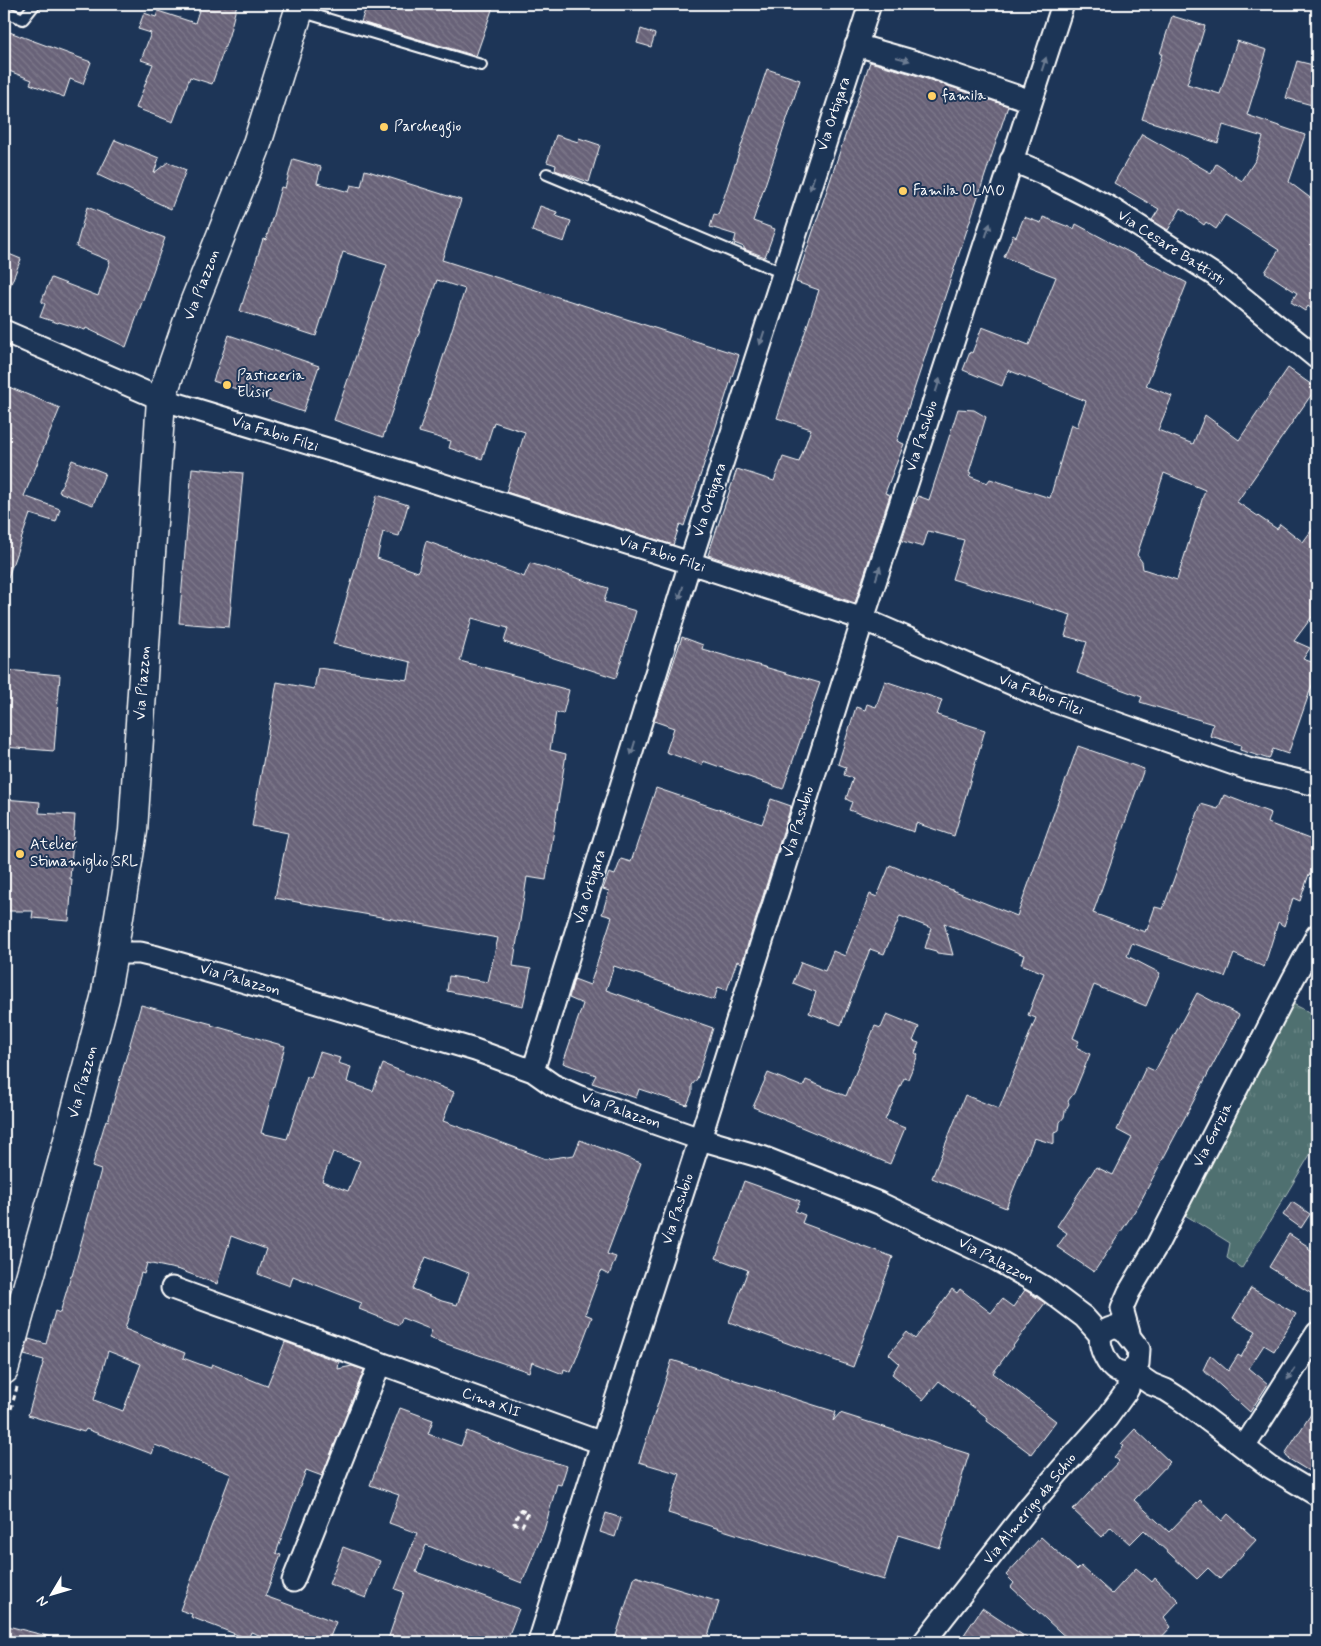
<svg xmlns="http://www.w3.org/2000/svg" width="1321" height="1646" viewBox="0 0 1321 1646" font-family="Mynerve,sans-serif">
	<defs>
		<pattern id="grass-tufts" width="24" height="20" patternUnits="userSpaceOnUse" patternTransform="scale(1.25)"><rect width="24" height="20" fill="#4f7070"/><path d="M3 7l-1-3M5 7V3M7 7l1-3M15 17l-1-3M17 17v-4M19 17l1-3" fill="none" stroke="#698585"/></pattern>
		<pattern id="building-back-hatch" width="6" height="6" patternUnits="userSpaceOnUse" patternTransform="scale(1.25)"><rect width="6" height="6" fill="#686278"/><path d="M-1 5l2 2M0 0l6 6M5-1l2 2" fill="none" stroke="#7f7a8c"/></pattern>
	</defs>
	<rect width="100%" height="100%" fill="#1d3557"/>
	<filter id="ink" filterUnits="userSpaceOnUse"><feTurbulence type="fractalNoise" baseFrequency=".02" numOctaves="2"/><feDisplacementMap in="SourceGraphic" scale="10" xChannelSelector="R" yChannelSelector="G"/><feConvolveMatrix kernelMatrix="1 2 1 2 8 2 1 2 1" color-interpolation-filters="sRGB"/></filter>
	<g filter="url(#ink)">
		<path fill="url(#grass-tufts)" stroke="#a7b8b8" d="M1293 1004 1317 1016V1143L1242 1268 1227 1258 1230 1243 1185 1215Z"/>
		<path fill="url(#building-back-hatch)" stroke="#fff" fill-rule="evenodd" d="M201 4H237L229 35 212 84 190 77 173 122 136 108 153 64 141 60 151 33 138 29 144 13 156 17 158 11 195 23Z
			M367 4H494L476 56 361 22Z
			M1172 16 1205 26 1187 84 1220 94 1237 41 1267 50 1247 115 1305 135 1289 182 1317 203V313L1308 306 1305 311 1291 302 1297 293 1265 272 1279 250 1225 215 1216 229 1206 222 1204 225 1181 208 1168 230 1152 220 1159 209 1114 183 1142 134 1211 173 1216 164 1242 181 1256 159 1263 137 1223 125 1218 143 1142 119 1162 54H1160Z
			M641 29 655 34 651 47 637 43Z
			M4 30 91 62 83 84 70 79 64 97 30 84 32 80 4 69Z
			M1297 61 1317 66V104L1312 103V105L1286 98Z
			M870 62 912 74 1008 106 897 441 904 444 885 493 890 495 855 603 708 555 737 469 774 481 783 457 799 462 811 429 777 418 819 290 796 282Z
			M767 69 800 80 753 221 775 229 765 257 744 249V247L734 243 736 235 710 227 714 214 718 215Z
			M556 135 578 142 579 138 600 145 589 182 555 170 556 165 547 162Z
			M115 140 159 158 154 173 168 162 186 170 171 209 98 175Z
			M293 159 321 167 317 183 349 192 351 185 361 187 365 170 461 200 442 260 739 355 684 526 680 524 673 545 506 492 525 432 494 422 482 459 449 448 451 441 419 432 465 289 437 280 383 437 334 420 387 265 343 252 316 336 240 311 263 239 266 240 281 187 285 188Z
			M540 206 557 212 556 216 571 221 564 242 532 231Z
			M87 207 165 238 126 347 86 328 85 330 59 322 58 323 40 317 45 304 42 302V300L51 278 98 296 110 261 76 247Z
			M1024 217 1041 223 1043 217 1074 229 1076 224 1187 283 1146 386 1172 396 1158 430 1193 444 1205 415 1239 440 1288 368 1316 388 1237 502 1277 529 1280 524 1303 542 1317 523V610L1294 641 1310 648 1303 659 1317 664V671L1288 754 1273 749 1269 759 1240 750 1241 745 1210 736 1213 724 1140 702 1142 697 1077 673 1087 642 1065 636 1071 615 952 579 964 540 928 531 923 547 902 541 914 503 915 504 918 496 929 500 958 409 974 410 986 417 969 472 971 473 969 476 987 483 990 479 1050 498 1071 424 1077 427 1086 401 1008 370 1002 386 963 370 970 352 972 353 982 327 1029 345 1056 277 1004 257 1013 235 1016 237ZM1164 473 1205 490 1177 580 1143 569 1142 562 1137 555Z
			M4 252 21 259 4 301Z
			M229 335 319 366 303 412 213 381Z
			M4 385 60 408 24 496 60 509 56 522 30 514 6 583 4 582Z
			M72 460 105 473 93 505 59 492Z
			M192 468 243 473 229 627 179 623Z
			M377 495 408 505 399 536 383 532 377 558 418 572 426 541 524 577 530 563 608 588 604 602 636 611 616 678 504 642 508 628 472 618 460 661 569 690 563 714 556 712 550 750 566 754 546 880 527 877 513 966 531 969 523 1006 447 991 449 976 488 982 498 938 275 898 288 833 252 826 277 682 314 689 318 668 408 680 411 662 333 644Z
			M682 637 703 645 702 649 820 683 783 789 703 761 702 765 666 752 674 728 654 721Z
			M7 670 60 675 54 751 4 747V681H6Z
			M885 681 942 700 937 715 985 730 954 836 916 823 914 832 849 810 852 802 846 799 853 778 844 775 846 767 838 764 856 707 865 710 867 704 876 707Z
			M1078 746 1144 769 1093 913 1145 932 1146 929 1147 930 1155 907 1163 909 1201 804 1218 809 1224 795 1271 813 1268 823 1317 842V877L1309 874 1300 901 1293 898 1284 926 1278 922 1264 967 1234 954 1225 977 1132 943 1127 956 1160 973 1146 1006 1094 985 1073 1038 1079 1041 1076 1047 1090 1054 1074 1093 1068 1101 1069 1104 1065 1111 1064 1117 1060 1122 1059 1130 1054 1133V1144L1034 1138 1006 1208 932 1178 965 1095 999 1109 1036 1018 1028 1015 1044 973 1021 964 1024 955 944 923 953 955 937 953 936 951 925 948 931 928 900 916 884 954 870 949 841 1025 809 1013 816 992 793 983 801 962 825 971 833 951 845 956 870 894 877 897 890 865 1017 916Z
			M656 788 762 824 771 799 791 806 742 963 737 961 727 990 718 987 714 1000 614 966 606 990 713 1028 697 1079 692 1085V1093L687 1105 639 1089 636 1098 592 1083 596 1075 563 1063 583 1004 569 998 574 979 590 985 612 917 602 914 609 891 603 889 609 873 615 875 621 859 631 862Z
			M4 799 40 802 39 813 75 815 70 879H72L69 921 32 918 33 911H4Z
			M1197 993 1239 1015 1138 1206 1094 1272 1057 1247 1067 1233 1057 1226 1096 1167 1113 1175 1132 1138 1117 1130 1146 1067 1155 1071Z
			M141 1005 212 1024 211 1025 285 1046 261 1133 287 1139 307 1077 311 1078 320 1052 340 1058 338 1063 351 1067 347 1082 373 1091 383 1064 454 1092 443 1121 546 1159 574 1155 580 1140 641 1163 607 1254 616 1257 609 1275 601 1271 585 1314 592 1317 571 1372 564 1369 563 1374 532 1362 529 1372 429 1338 432 1330 402 1318 399 1325 359 1309 362 1303 293 1276 290 1286 258 1274 266 1249 231 1236 217 1284 180 1270 147 1263 144 1274 141 1273 125 1329 185 1353 183 1358 210 1368 212 1364 267 1386 285 1342 339 1362 338 1369 352 1366 364 1370 322 1476 306 1470 276 1553 281 1555 265 1596 336 1622 328 1642H278L251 1632 248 1639 191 1617 192 1614 180 1610 231 1474 155 1445 152 1454 86 1429 84 1432 28 1415 44 1360 24 1355 29 1339 46 1344 55 1311 60 1313 71 1276H72L101 1170 92 1167 106 1120 108 1121ZM333 1152 360 1161 348 1191 322 1181ZM426 1257 469 1273 457 1305 442 1301 413 1289ZM108 1351 141 1364 123 1411 94 1400Z
			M887 1014 919 1027 913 1041 919 1043 915 1053 918 1055 908 1079 904 1078 885 1120 905 1128 890 1164 753 1107 768 1073 803 1087 806 1080 846 1096 875 1026 881 1028Z
			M744 1181 800 1201 795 1211 805 1215 802 1223 893 1257 853 1367 729 1322 748 1270 716 1258Z
			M1292 1202 1310 1214 1301 1228 1283 1215Z
			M1289 1234 1309 1247 1308 1249 1317 1255V1297L1269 1267Z
			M1251 1288 1296 1314 1274 1351 1264 1345 1249 1368 1268 1384 1250 1412 1203 1370 1210 1355 1228 1371 1238 1355 1241 1357 1256 1331 1233 1318Z
			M952 1289 957 1293 960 1289 991 1313 1002 1299 1013 1307 1025 1290 1045 1303 993 1373 1056 1421 1031 1454 987 1421 988 1418 939 1381 923 1400 892 1374 899 1363 889 1354 907 1332 915 1339Z
			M672 1360 836 1412 833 1421 840 1413 969 1454 940 1548 898 1535 884 1580 668 1513 680 1474 639 1462Z
			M1317 1405V1476L1289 1459 1285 1454Z
			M400 1408 433 1420 428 1434 461 1446 467 1431 522 1453 567 1466 561 1485 557 1484 544 1530 522 1583 426 1545 416 1572 519 1609 506 1642H387L404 1592 395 1589 417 1533 389 1523 399 1495 370 1485Z
			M1135 1429 1170 1462 1134 1500 1169 1532 1200 1500 1222 1521 1228 1514 1256 1540 1220 1579 1208 1568 1197 1579 1144 1530 1130 1544 1111 1527 1102 1537 1073 1510 1119 1461 1114 1457 1124 1446 1121 1444Z
			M606 1513 621 1518 615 1537 600 1532Z
			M1041 1537 1077 1570 1081 1566 1112 1594 1136 1568 1152 1582 1155 1578 1179 1601 1164 1617 1171 1627 1157 1642H1071L1011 1587 1014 1583 1006 1575Z
			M343 1547 380 1561 366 1598 329 1584Z
			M635 1576 719 1602 706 1642H614Z
			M982 1608 1033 1642H959Z
			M4 1625 51 1637V1642H4Z"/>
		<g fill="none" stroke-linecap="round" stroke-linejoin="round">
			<defs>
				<path id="lane" d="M4 11 23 19 35 4
					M300 11 481 65
					M547 174 783 273"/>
				<path id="street" d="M856 45 916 62 1031 101
					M1011 160 1042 173 1109 207 1216 276 1317 358
					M4 331 161 399 387 467 690 563 863 619 1042 697 1248 769 1317 785
					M113 953H140L157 957 277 991 475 1050 533 1071 553 1085 580 1097 700 1139 762 1157 879 1203 992 1257 1044 1287 1084 1317 1101 1336
					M533 1071 690 563 870 4
					M172 1288 602 1443
					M1117 1326 1125 1331 1139 1349 1138 1364 1128 1373C1125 1373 1120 1372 1117 1371 1107 1366 1098 1346 1101 1336 1104 1329 1111 1328 1117 1326Z
					M1130 1337 1122 1308 1129 1292 1157 1245 1293 979 1317 935
					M1132 1371 1151 1384 1166 1390 1180 1399 1270 1467 1317 1495
					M1244 1447 1317 1333
					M293 1581 380 1363
					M539 1642 602 1443 700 1139 863 619 1063 4
					M924 1642 1031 1505 1059 1472 1107 1418 1128 1389V1373"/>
				<path id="secondary" d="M4 1370 63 1159 105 998 113 953 133 831 161 399 194 303 255 150 301 4"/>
			</defs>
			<use href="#lane" stroke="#fff" stroke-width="14"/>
			<use href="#street" stroke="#fff" stroke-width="25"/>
			<use href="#secondary" stroke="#fff" stroke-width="31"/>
			<path stroke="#fff" stroke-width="3" stroke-dasharray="5 4" stroke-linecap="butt" d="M4 1435 17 1387
				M520 1510 528 1513 522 1526 514 1523Z"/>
			<use href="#lane" stroke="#1d3557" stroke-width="10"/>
			<use href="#street" stroke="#1d3557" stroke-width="21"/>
			<use href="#secondary" stroke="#1d3557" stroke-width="28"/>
		</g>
		<defs><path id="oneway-solid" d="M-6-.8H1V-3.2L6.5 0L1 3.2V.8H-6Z" transform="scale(1.25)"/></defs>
		<g fill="#6c7c92">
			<use href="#oneway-solid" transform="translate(903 59) rotate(16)"/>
			<use href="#oneway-solid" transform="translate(1044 64) rotate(-72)"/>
			<use href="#oneway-solid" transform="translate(812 183) rotate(108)"/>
			<use href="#oneway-solid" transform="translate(988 230) rotate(-72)"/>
			<use href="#oneway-solid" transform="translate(762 338) rotate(108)"/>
			<use href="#oneway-solid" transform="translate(938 385) rotate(-72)"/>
			<use href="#oneway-solid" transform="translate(878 573) rotate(-72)"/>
			<use href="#oneway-solid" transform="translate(681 593) rotate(107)"/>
			<use href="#oneway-solid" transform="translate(633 748) rotate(107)"/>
			<use href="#oneway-solid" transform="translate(1291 1374) rotate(123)"/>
		</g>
	</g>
	<g fill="#ffd166" stroke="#1d3557" stroke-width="2">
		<circle cx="932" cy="96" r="5"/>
		<circle cx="384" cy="127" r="5"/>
		<circle cx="903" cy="191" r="5"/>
		<circle cx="227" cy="385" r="5"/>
		<circle cx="20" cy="854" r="5"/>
	</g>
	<g text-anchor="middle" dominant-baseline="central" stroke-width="4" stroke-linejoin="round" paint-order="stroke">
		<g font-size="15" fill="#fff" stroke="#1d3557" text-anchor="start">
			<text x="942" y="96">famila</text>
			<text x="394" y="127">Parcheggio</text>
			<text x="913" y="191">Famila OLMO</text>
			<text x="237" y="376">Pasticceria<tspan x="237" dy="17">Elisir</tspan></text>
			<text x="30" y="845">Atelier<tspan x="30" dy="17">Stimamiglio SRL</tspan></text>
		</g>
		<g font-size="15" fill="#fff" stroke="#1d3557">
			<text transform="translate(834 114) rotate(-72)">Via Ortigara</text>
			<text transform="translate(1171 248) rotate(33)">Via Cesare Battisti</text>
			<text transform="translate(202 285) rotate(-69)">Via Piazzon</text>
			<text transform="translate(275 434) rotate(17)">Via Fabio Filzi</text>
			<text transform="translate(922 436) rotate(-72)">Via Pasubio</text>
			<text transform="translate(710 500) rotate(-72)">Via Ortigara</text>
			<text transform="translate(662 554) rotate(18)">Via Fabio Filzi</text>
			<text transform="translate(143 683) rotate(-86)">Via Piazzon</text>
			<text transform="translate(1041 695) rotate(21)">Via Fabio Filzi</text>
			<text transform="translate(799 822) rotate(-73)">Via Pasubio</text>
			<text transform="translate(590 887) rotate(-73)">Via Ortigara</text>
			<text transform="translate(240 980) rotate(16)">Via Palazzon</text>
			<text transform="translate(83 1082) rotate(-75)">Via Piazzon</text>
			<text transform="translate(621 1111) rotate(19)">Via Palazzon</text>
			<text transform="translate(1213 1135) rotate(-63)">Via Gorizia</text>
			<text transform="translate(678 1209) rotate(-72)">Via Pasubio</text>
			<text transform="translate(996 1261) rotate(28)">Via Palazzon</text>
			<text transform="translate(491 1403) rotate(20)">Cima XII</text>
			<text transform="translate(1030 1509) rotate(-51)">Via Almerigo da Schio</text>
		</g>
	</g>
	<rect width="1321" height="1646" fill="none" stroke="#1d3557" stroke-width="20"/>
	<rect x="10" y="10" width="1301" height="1626" fill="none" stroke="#fff" stroke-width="2" filter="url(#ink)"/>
	<g transform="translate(52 1594) rotate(232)" stroke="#1d3557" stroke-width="4" paint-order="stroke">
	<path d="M0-4L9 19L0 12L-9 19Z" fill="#ffffff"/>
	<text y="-8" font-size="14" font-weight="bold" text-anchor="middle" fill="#ffffff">N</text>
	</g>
</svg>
